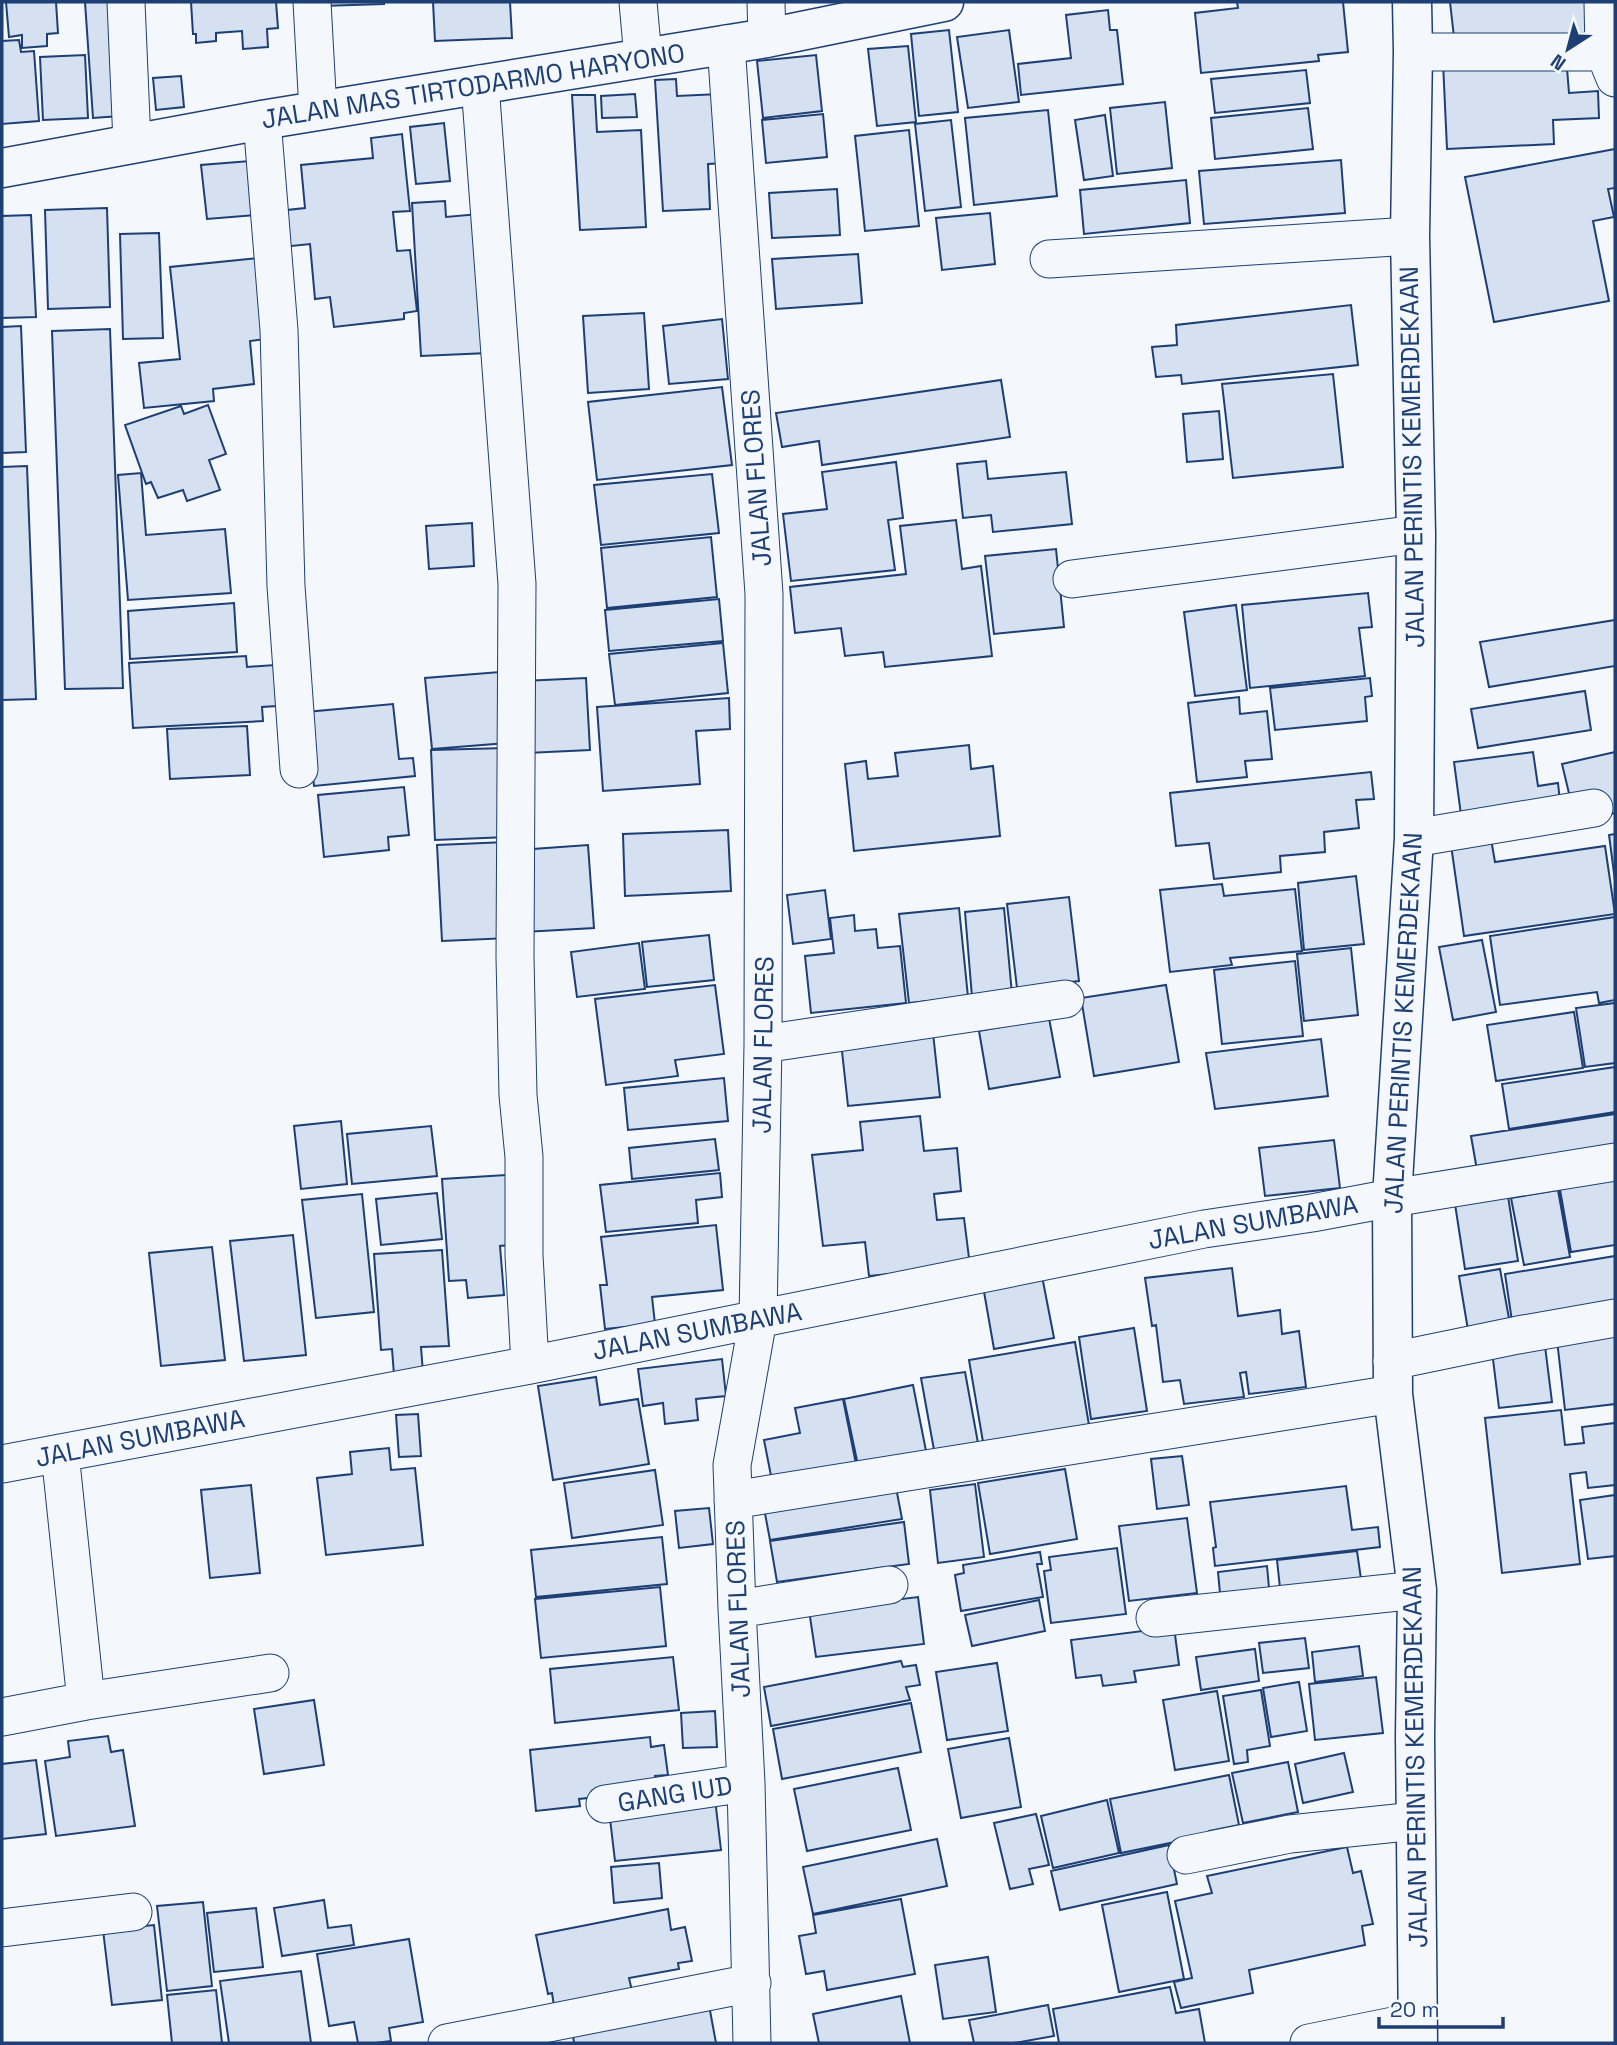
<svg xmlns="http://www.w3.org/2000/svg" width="1617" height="2045" viewBox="0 0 1617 2045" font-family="'Space Grotesk',sans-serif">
	<rect width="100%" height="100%" fill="#f4f7fb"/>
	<path fill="#d5e0f0" stroke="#1d3f73" stroke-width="2" d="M6 2H56L58 33 47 34V46L22 48V35L9 37Z
		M85 2H113L120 116 93 118Z
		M191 2H276L278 28 267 29 268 47 243 49 242 31 216 33V41L196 43V34H193Z
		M321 2H384V4L321 6Z
		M433 2H510L512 38 435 41Z
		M1237 2H1343L1348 52 1318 55 1319 61 1201 73 1195 13 1238 8Z
		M1450 2H1592L1595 35 1455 46Z
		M1108 10 1110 30H1117L1123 84 1021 95 1018 64 1071 58 1066 15Z
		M949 30 958 112 919 116 911 34Z
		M1009 30 1019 102 968 108 957 37Z
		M19 40 21 52 34 51 39 121 2 124V41Z
		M908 46 916 122 877 126 868 49Z
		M85 55 88 118 43 120 40 57Z
		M816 55 822 111 763 118 757 61Z
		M1566 56 1569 93 1598 91 1599 118 1553 120 1554 144 1447 149 1443 62Z
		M1306 70 1310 103 1215 113 1211 79Z
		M181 76 184 107 156 110 153 78Z
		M676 79 677 96 720 94 725 163 708 164 710 209 663 211 655 80Z
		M635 94 637 117 602 118 601 96Z
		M572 95H595L597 132 641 130 646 227 580 230Z
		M1165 102 1172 168 1117 174 1110 108Z
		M1308 108 1313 149 1215 159 1211 118Z
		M1048 110 1057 196 974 205 965 118Z
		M823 114 827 157 766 163 762 120Z
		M1105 115 1113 176 1084 180 1075 120Z
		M951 120 961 207 925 211 915 124Z
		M444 123 450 181 416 184 410 127Z
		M909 130 919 226 865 231 855 136Z
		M402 134 410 211 393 212 397 251 410 250 417 311 404 313V319L334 327 330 297 315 299 310 244 282 247 278 211 305 208 301 165 373 158 371 138Z
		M1615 149V188L1608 189 1614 217 1593 221 1609 301 1494 322 1465 177Z
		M1341 160 1345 213 1204 224 1199 171Z
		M250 161 257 215 207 219 201 165Z
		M1186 180 1190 223 1084 234 1080 190Z
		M837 189 840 235 772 238 769 193Z
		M445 201 446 217 479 214 488 353 421 356 412 203Z
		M107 208 110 307 48 309 45 210Z
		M990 213 995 264 942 270 936 218Z
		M31 215 36 317 2 318V216Z
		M159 233 163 338 123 339 120 234Z
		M858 254 862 303 776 309 772 259Z
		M258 258 266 339 250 341 254 384 213 389 214 401 144 408 139 363 180 359 170 267Z
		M1351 305 1358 365 1182 384 1181 375 1156 377 1152 347 1177 345 1176 325Z
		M644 313 649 389 588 393 583 316Z
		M722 319 728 379 669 384 663 326Z
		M21 326 26 452 2 453V327Z
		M110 329 123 688 65 689 52 331Z
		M1333 374 1343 467 1233 478 1222 384Z
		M1001 380 1010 437 822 465 819 441 782 447 776 413Z
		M722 387 732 465 597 480 588 402Z
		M208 405 226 454 209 460 220 490 187 501 183 490 158 498 151 482 146 484 125 425 181 406 184 414Z
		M1219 411 1223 459 1187 462 1183 414Z
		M986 461 988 479 1066 472 1072 524 993 532 991 515 963 518 957 464Z
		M896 462 903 518 888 520 895 570 791 581 783 514 827 509 822 472Z
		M27 466 36 699 2 700V467Z
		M141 473 146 535 225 529 231 593 128 600 118 475Z
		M712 474 719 533 601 545 594 485Z
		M956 520 962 569 981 566 992 656 885 667 883 652 845 656 841 628 795 633 790 587 906 574 900 526Z
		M472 523 474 566 429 569 426 526Z
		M711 537 717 597 607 608 601 548Z
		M1056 549 1064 627 994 634 985 556Z
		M1368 593 1372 627 1359 628 1365 676 1250 688 1242 605Z
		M719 599 723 641 609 651 605 610Z
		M234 603 237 652 130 659 128 611Z
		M1236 605 1247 690 1195 696 1184 612Z
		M1615 620V666L1489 687 1480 642Z
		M723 643 728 693 615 705 609 654Z
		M246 656 247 667 275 665 277 706 262 707 263 721 133 728 129 663Z
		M500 672 507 743 432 749 425 678Z
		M586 678 590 750 527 753 523 681Z
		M1370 678 1372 696 1365 697 1367 721 1275 730 1270 688Z
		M1585 691 1591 730 1478 748 1471 709Z
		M1239 697 1240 714 1267 711 1272 759 1245 761 1247 777 1197 782 1188 703Z
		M729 698 730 729 696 731 700 784 603 791 597 707Z
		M393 704 399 759 413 758 415 776 314 786 306 712Z
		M247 726 250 775 170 779 167 729Z
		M969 745 971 769 993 766 1000 836 854 851 845 764 866 761 868 779 898 776 895 753Z
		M506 748 508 837 435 840 431 750Z
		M1533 752 1538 786 1558 783 1560 802 1461 815 1454 762Z
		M1615 752V813L1608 815 1572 806 1562 764Z
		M1371 772 1374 799 1356 800 1359 828 1324 832 1325 852 1280 856 1281 872 1214 879 1209 843 1176 846 1170 793Z
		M404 787 409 835 388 837 389 850 324 857 318 795Z
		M728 830 731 891 625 896 623 834Z
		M1615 834V881L1609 835Z
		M1491 839 1495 862 1605 846 1615 914 1464 936 1451 845Z
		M506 842 511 938 442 941 437 845Z
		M588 845 594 928 524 932 519 850Z
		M1356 876 1364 944 1304 950 1298 883Z
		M1222 884 1224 896 1295 889 1302 951 1230 958 1232 965 1170 972 1160 890Z
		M825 890 831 939 793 944 787 895Z
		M1069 897 1079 981 1017 988 1007 904Z
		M959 908 968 997 909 1003 899 914Z
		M1004 908 1012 994 972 997 965 912Z
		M854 915 855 931 876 929 878 948 900 946 906 1003 811 1013 805 956 834 953 830 918Z
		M1615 917V1000L1599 1003 1597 992 1500 1005 1490 936Z
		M709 935 714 980 647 987 642 942Z
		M1482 940 1496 1012 1453 1020 1439 947Z
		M639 943 645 989 577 997 571 952Z
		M1351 948 1358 1015 1304 1021 1297 954Z
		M1295 961 1303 1036 1222 1044 1214 970Z
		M715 985 724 1054 675 1060 678 1076 606 1085 595 999Z
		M1166 985 1179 1062 1094 1076 1081 998Z
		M1615 1003V1063L1585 1067 1576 1008Z
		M1574 1012 1583 1068 1496 1081 1487 1025Z
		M1049 1018 1060 1077 989 1089 979 1031Z
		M933 1033 940 1097 848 1106 841 1042Z
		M1321 1039 1328 1096 1215 1109 1206 1053Z
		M1615 1067V1112L1509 1129 1502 1084Z
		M724 1078 728 1121 628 1130 624 1088Z
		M1615 1114V1155L1478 1176 1471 1136Z
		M920 1116 924 1151 957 1148 961 1191 934 1194 937 1220 964 1218 970 1266 869 1276 865 1242 823 1246 812 1155 863 1150 860 1122Z
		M341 1121 347 1184 301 1189 294 1126Z
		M431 1126 437 1176 352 1184 347 1134Z
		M715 1139 719 1170 632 1179 629 1148Z
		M1334 1140 1340 1188 1265 1196 1259 1148Z
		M720 1173 722 1197 696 1200 698 1223 606 1232 600 1185Z
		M506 1175 511 1245 500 1246 504 1295 468 1298 466 1280 449 1281 442 1179Z
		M1615 1175V1245L1571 1252 1559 1184Z
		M1558 1190 1570 1257 1524 1265 1511 1198Z
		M437 1193 442 1239 381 1245 376 1199Z
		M362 1194 374 1312 316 1318 302 1200Z
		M1508 1196 1518 1261 1465 1269 1455 1204Z
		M716 1225 723 1290 652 1297 655 1324 605 1329 600 1285H607L601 1237Z
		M293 1235 306 1355 244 1361 230 1241Z
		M212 1247 225 1360 161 1366 149 1253Z
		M442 1250 449 1346 421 1347 423 1373 394 1375 392 1349 381 1350 374 1254Z
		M1615 1256V1312L1513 1328 1505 1274Z
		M1232 1268 1238 1316 1280 1310 1282 1334 1299 1331 1306 1387 1249 1394 1246 1372 1240 1373 1244 1397 1184 1404 1180 1380 1163 1382 1156 1325 1152 1326 1145 1278Z
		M1500 1269 1512 1335 1470 1342 1459 1276Z
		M1042 1276 1054 1338 994 1349 983 1286Z
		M1134 1328 1147 1411 1091 1419 1079 1337Z
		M1615 1334V1404L1565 1410 1557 1340Z
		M1075 1342 1089 1425 983 1442 969 1360Z
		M1545 1346 1552 1402 1499 1408 1492 1351Z
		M722 1359 726 1396 696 1399 698 1420 665 1424 663 1403 643 1406 638 1369Z
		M965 1372 978 1443 934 1450 921 1378Z
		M596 1377 600 1405 638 1399 649 1464 553 1480 538 1386Z
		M913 1385 927 1456 859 1470 844 1399Z
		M843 1399 857 1469 773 1486 764 1440 800 1433 795 1408Z
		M1561 1410 1565 1445 1584 1443 1582 1427 1615 1423V1485L1588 1488 1586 1472 1570 1474 1580 1564 1502 1573 1485 1418Z
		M418 1414 421 1456 399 1457 396 1415Z
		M389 1448 391 1470 415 1468 423 1545 326 1555 317 1478 352 1474 350 1452Z
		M1182 1456 1189 1505 1157 1509 1151 1459Z
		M1065 1469 1077 1539 990 1554 978 1483Z
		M655 1470 663 1525 572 1538 564 1483Z
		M895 1482 902 1519 770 1540 763 1503Z
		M975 1484 984 1557 938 1563 930 1490Z
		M251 1485 260 1573 210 1578 201 1490Z
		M1346 1486 1352 1530 1378 1527 1380 1547 1215 1566 1213 1548 1216 1547 1210 1502Z
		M1615 1495V1556L1588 1559 1580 1500Z
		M709 1508 713 1544 679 1548 675 1511Z
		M1187 1518 1197 1593 1129 1601 1119 1526Z
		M904 1522 909 1564 777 1582 770 1541Z
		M662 1537 667 1584 536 1597 531 1550Z
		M1117 1548 1126 1614 1051 1623 1044 1571 1051 1570 1049 1557Z
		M1357 1551 1361 1579 1280 1588 1277 1560Z
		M1040 1552 1042 1564H1037L1043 1597 961 1611 955 1575 964 1573 963 1565Z
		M1267 1566 1269 1588 1220 1593 1218 1572Z
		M660 1587 666 1646 541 1658 535 1599Z
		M918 1597 924 1644 816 1657 809 1610Z
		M1039 1600 1045 1631 972 1646 965 1615Z
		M1174 1627 1179 1665 1134 1671 1136 1682 1103 1686 1101 1675 1076 1678 1071 1640Z
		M1305 1638 1309 1668 1263 1673 1259 1643Z
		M1359 1646 1363 1676 1315 1682 1312 1652Z
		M1255 1649 1259 1681 1201 1690 1196 1657Z
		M673 1657 679 1710 555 1723 550 1669Z
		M901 1661 903 1667 916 1665 920 1685 906 1687 910 1700 771 1726 764 1687Z
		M997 1663 1008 1731 947 1740 936 1672Z
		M1376 1677 1383 1733 1315 1740 1309 1684Z
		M1299 1682 1307 1731 1271 1737 1263 1688Z
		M1261 1690 1270 1746 1247 1750 1248 1762 1234 1764 1223 1696Z
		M1217 1691 1229 1761 1175 1770 1163 1700Z
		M314 1700 324 1765 264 1774 254 1709Z
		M911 1703 921 1752 782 1779 773 1729Z
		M715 1711 717 1747 683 1748 681 1713Z
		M108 1736 111 1752 123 1750 135 1826 56 1836 45 1761 70 1757 68 1741Z
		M650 1737 651 1747 664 1745 668 1775 655 1776 656 1791 579 1799 580 1806 536 1811 530 1750Z
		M1009 1738 1021 1807 961 1818 948 1749Z
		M1344 1753 1353 1792 1303 1803 1295 1764Z
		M36 1760 46 1834 2 1839V1764Z
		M1288 1762 1298 1812 1243 1823 1232 1773Z
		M898 1768 911 1830 807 1851 794 1789Z
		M1229 1775 1239 1825 1209 1831V1835L1121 1853 1110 1799Z
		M715 1799 721 1850 615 1861 609 1810Z
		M1107 1800 1119 1853 1053 1868 1041 1816Z
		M1036 1814 1049 1865 1029 1869 1033 1884 1010 1889 994 1823Z
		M937 1839 947 1886 813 1914 803 1867Z
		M1169 1845 1177 1884 1060 1910 1051 1871Z
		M1347 1847 1353 1873 1361 1871 1373 1924 1362 1926 1365 1945 1249 1970 1253 1993 1181 2008 1174 1982 1192 1978 1175 1901 1212 1893 1207 1876Z
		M659 1863 662 1898 614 1903 611 1867Z
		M1167 1892 1184 1979 1119 1992 1102 1905Z
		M901 1899 915 1974 827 1990 824 1971 806 1974 799 1936 816 1933 813 1915Z
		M324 1900 328 1928 351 1925 354 1945 282 1956 274 1908Z
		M203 1902 212 1986 167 1991 157 1906Z
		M256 1908 263 1967 214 1972 207 1913Z
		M668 1909 671 1930 685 1927 692 1961 678 1963 679 1969 629 1978 632 1991 554 2006 552 1993 548 1994 536 1935Z
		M154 1925 162 2000 112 2005 103 1930Z
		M409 1939 423 2022 389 2028 391 2041 375 2043H358L354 2022 329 2026 317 1954Z
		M988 1957 996 2012 943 2019 935 1965Z
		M301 1971 311 2043H229L220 1981Z
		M1170 1987 1176 2013 1199 2009 1205 2043H1059L1053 2009Z
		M216 1990 222 2043H172L167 1995Z
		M901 1996 910 2043H819L813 2014Z
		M709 2005 716 2043H574L572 2028Z
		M1048 2005 1054 2036 1014 2043H974L969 2020Z"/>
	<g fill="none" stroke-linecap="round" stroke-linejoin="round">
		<defs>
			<path id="minor" d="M126 2 132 143
				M312 2 318 111
				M638 2 643 58
				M766 2 767 38
				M1603 2 1604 51 1615 78
				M726 44 764 594 763 1044 758 1319 732 1465 737 1609 746 1783 752 2043
				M1413 52H1615
				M480 84 517 584 515 957 518 1095 524 1157V1255L530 1365
				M262 120 279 330 286 586 299 769
				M1049 259 1410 236
				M1072 579 1416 534
				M1414 838 1594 808
				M763 1044 1065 999
				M1392 1361 1518 1335 1615 1318
				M60 1453 86 1701
				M2 1464 530 1365 1204 1229 1312 1213 1392 1198 1615 1162
				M733 1500 1393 1394
				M737 1609 889 1585
				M1155 1618 1417 1590
				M2 1717 86 1701 270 1673
				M605 1804 746 1783
				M1186 1855 1290 1834 1416 1821
				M2 1928 133 1912
				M447 2043 752 1983
				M1309 2043 1418 2021"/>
			<path id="tertiary" d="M1412 2 1413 52 1410 236 1416 534 1414 838 1392 1198 1393 1394 1417 1590 1415 1736 1418 2043
				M2 168 262 120 767 38 944 2"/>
		</defs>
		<use href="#minor" stroke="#1d3f73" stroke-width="39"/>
		<use href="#tertiary" stroke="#1d3f73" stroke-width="41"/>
		<use href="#minor" stroke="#f4f7fb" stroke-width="37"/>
		<use href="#tertiary" stroke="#f4f7fb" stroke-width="38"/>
	</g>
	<g text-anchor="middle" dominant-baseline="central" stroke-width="5" stroke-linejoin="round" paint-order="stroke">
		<g font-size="26" fill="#1d3f73" stroke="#f4f7fb">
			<text transform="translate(473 86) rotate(-9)">JALAN MAS TIRTODARMO HARYONO</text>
			<text transform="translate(1412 457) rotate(-91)">JALAN PERINTIS KEMERDEKAAN</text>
			<text transform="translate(756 478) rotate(-94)">JALAN FLORES</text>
			<text transform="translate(1403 1023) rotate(-87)">JALAN PERINTIS KEMERDEKAAN</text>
			<text transform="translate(763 1045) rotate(-89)">JALAN FLORES</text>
			<text transform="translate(1253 1222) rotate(-10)">JALAN SUMBAWA</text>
			<text transform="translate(697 1331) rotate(-11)">JALAN SUMBAWA</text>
			<text transform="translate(140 1438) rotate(-11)">JALAN SUMBAWA</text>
			<text transform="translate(738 1609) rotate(-92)">JALAN FLORES</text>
			<text transform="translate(1415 1757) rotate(-91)">JALAN PERINTIS KEMERDEKAAN</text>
			<text transform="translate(675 1794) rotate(-9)">GANG IUD</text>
		</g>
	</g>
	<rect width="1617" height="2045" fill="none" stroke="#1d3f73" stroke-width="7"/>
	<g transform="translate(1568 49) rotate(216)" stroke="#f4f7fb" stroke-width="5" paint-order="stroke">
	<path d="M0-5L12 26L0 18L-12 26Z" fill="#1d3f73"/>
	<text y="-10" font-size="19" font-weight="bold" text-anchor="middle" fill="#1d3f73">N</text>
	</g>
	<path d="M1379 2017v10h124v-10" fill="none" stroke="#1d3f73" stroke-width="3.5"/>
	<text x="1390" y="2017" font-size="21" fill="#1d3f73" stroke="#f4f7fb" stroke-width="5" paint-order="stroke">20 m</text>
</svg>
